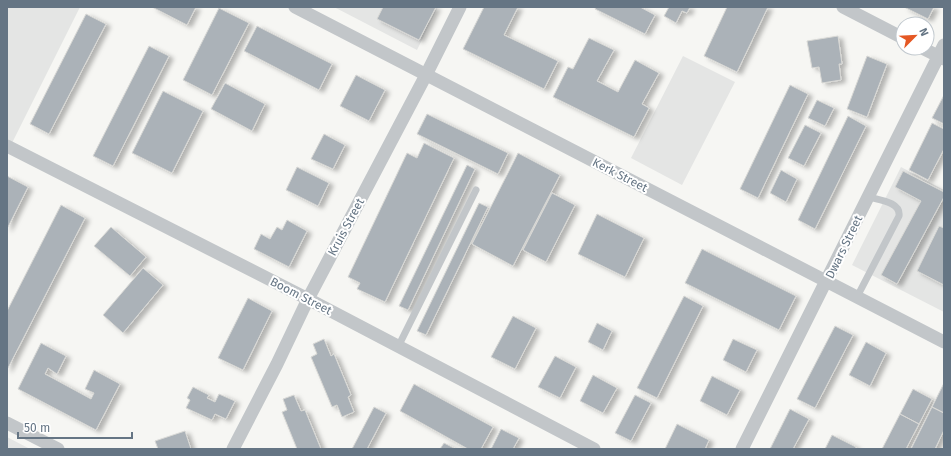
<svg xmlns="http://www.w3.org/2000/svg" width="951" height="456" viewBox="0 0 951 456" font-family="'Fira Sans',sans-serif">
	<defs>
		<filter id="shadow"><feDropShadow dx="4.5" dy="2.5" stdDeviation="2" flood-color="#0004"/></filter>
	</defs>
	<rect width="100%" height="100%" fill="#f6f6f3"/>
	<path fill="#e4e5e4" d="M7 7H80L7 153Z
		M334 7H438L417 50Z
		M683 56 735 82 682 185 631 158Z
		M901 167 944 190V312L852 265Z
		M7 437 30 449H7Z"/>
	<path fill="#abb2b8" stroke="#d8d8d5" filter="url(#shadow)" d="M152 7H196L187 25Z
		M383 7H436L419 40 377 19Z
		M484 7H518L504 35 558 61 544 89 463 49Z
		M596 7H640L655 15 645 34 595 9Z
		M669 7H690L687 13 682 11 676 23 664 16Z
		M727 7H768L737 72 704 56Z
		M904 7H934L928 19Z
		M219 8 249 23 212 95 183 80Z
		M86 14 106 24 49 134 30 124Z
		M257 26 332 64 319 90 244 51Z
		M838 36 842 64H839L841 80 822 83 819 67 812 68 807 41Z
		M589 38 614 50 597 81 618 92 635 60 659 73 642 104 649 108 634 137 553 97 568 67 573 69Z
		M149 46 169 56 113 166 93 156Z
		M867 56 887 64 867 117 847 109Z
		M356 75 385 90 369 121 340 106Z
		M225 83 265 104 252 131 211 109Z
		M790 85 808 94 758 198 740 189Z
		M163 91 203 111 172 173 132 153Z
		M944 95V124L932 118Z
		M817 100 834 108 825 126 808 118Z
		M427 114 508 153 498 174 417 134Z
		M848 116 866 126 815 229 798 220Z
		M932 123 944 129V149L928 180 909 170Z
		M805 125 821 133 804 166 788 158Z
		M324 134 345 145 333 169 311 159Z
		M424 143 454 158 385 302 357 289 360 283 348 277 407 153 417 158Z
		M518 153 560 175 513 266 472 244Z
		M467 165 475 169 408 310 399 306Z
		M297 167 329 183 318 206 286 190Z
		M781 170 797 179 786 202 770 193Z
		M903 171 944 192V197L897 284 881 275 921 201 895 187Z
		M7 176 28 187 7 229Z
		M552 193 575 205 546 262 523 250Z
		M479 203 488 207 426 335 417 331Z
		M61 205 85 218 7 370V311Z
		M597 214 644 238 625 277 578 254Z
		M287 220 307 231 289 267 254 249 261 234 270 239 277 227 282 230Z
		M939 226 944 228V285L917 271Z
		M111 227 146 257 130 276 94 246Z
		M702 249 796 296 779 330 685 283Z
		M143 268 163 285 123 333 103 315Z
		M684 296 703 306 657 398 637 388Z
		M248 298 272 311 243 370 218 358Z
		M513 316 536 328 515 369 491 357Z
		M597 323 612 331 603 350 588 342Z
		M835 326 853 335 815 408 797 399Z
		M324 339 331 356 334 354 351 395 348 397 354 412 342 417 337 405 332 407 311 357 317 354 313 344Z
		M733 339 757 350 746 372 723 360Z
		M866 342 886 353 870 386 849 375Z
		M41 343 66 356 57 374 48 368 45 374 91 399 94 393 85 389 94 370 120 384 96 430 18 389Z
		M555 356 576 367 560 398 538 387Z
		M593 375 617 388 603 413 580 401Z
		M712 376 740 390 727 415 700 401Z
		M944 383V413L932 407Z
		M414 384 493 427 481 449H468L400 411Z
		M193 387 209 395 207 398 215 402 219 394 235 401 226 419 215 414 212 420 186 408 190 400 187 398Z
		M913 389 932 399 919 424 900 414Z
		M294 395 301 411 305 410 321 449H297L282 412 287 410 283 399Z
		M635 395 651 403 631 441 615 433Z
		M374 407 386 413 367 449H352Z
		M932 407 944 413V430L935 449H911Z
		M790 409 809 419 793 449H770Z
		M900 414 919 424 906 449H882Z
		M677 424 709 440 705 449H665Z
		M501 429 519 438 513 449H491Z
		M185 431 191 449H158L155 441Z
		M832 435 856 447 855 449H825Z
		M444 443 456 449H440Z"/>
	<g fill="none" stroke-linecap="round" stroke-linejoin="round">
		<path stroke="#c2c6c9" stroke-width="7" d="M857 297 899 216C901 202 879 200 869 197
			M398 347 476 190"/>
		<path stroke="#c2c6c9" stroke-width="13" d="M295 7 944 342
			M843 7 903 38
			M922 48 944 59
			M7 146 308 299 594 449
			M7 423 58 449
			M233 449 277 364 308 299 426 75 460 7
			M742 449 944 45"/>
	</g>
	<g text-anchor="middle" dominant-baseline="central" stroke-width="4" stroke-linejoin="round" paint-order="stroke">
		<g font-size="12" fill="#657584" stroke="#fff">
			<text transform="translate(620 175) rotate(27)">Kerk Street</text>
			<text transform="translate(346 227) rotate(-62)">Kruis Street</text>
			<text transform="translate(844 247) rotate(-64)">Dwars Street</text>
			<text transform="translate(301 296) rotate(27)">Boom Street</text>
		</g>
	</g>
	<rect width="951" height="456" fill="none" stroke="#657584" stroke-width="16"/>
	<g transform="translate(915 36) rotate(66)"><circle r="19" fill="#ffffff" stroke="#c1c8ce"/>
	<path d="M0-3L7 15L0 10L-7 15Z" fill="#e55824"/>
	<text y="-6" font-size="11" font-weight="bold" text-anchor="middle" fill="#657584">N</text>
	</g>
	<path d="M18 432v6h114v-6" fill="none" stroke="#657584" stroke-width="2"/>
	<text x="24" y="432" font-size="12" fill="#657584" stroke="#ffffff" stroke-width="3" paint-order="stroke">50 m</text>
</svg>
